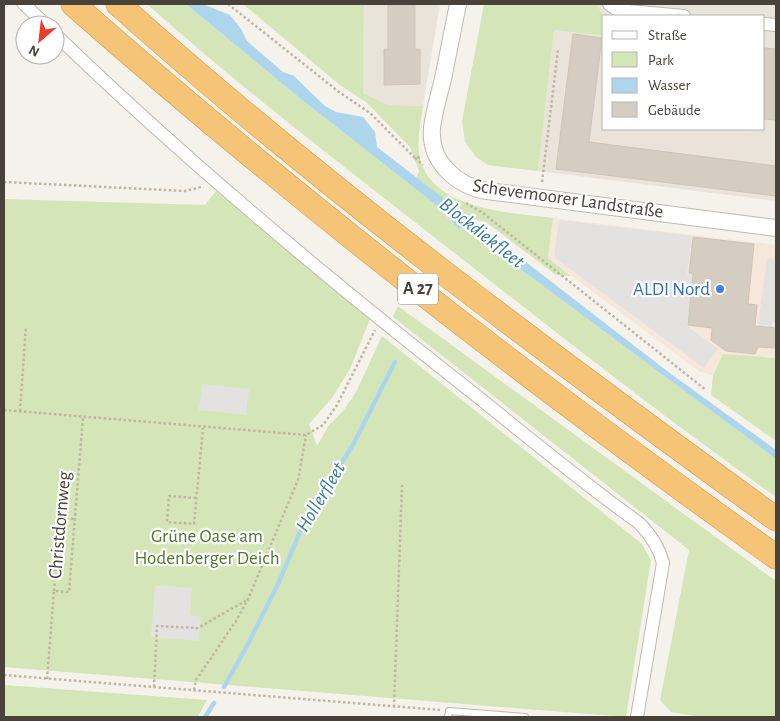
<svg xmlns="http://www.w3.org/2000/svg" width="780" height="721" viewBox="0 0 780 721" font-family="'Alegreya Sans',sans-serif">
	<rect width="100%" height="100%" fill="#f5f2ec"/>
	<path fill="#e9e3da" d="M364 4H440L423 106 388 105 363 93Z
		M597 4H776V201L538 171 554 29 602 35 604 18V129H764V16L604 17Z"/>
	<path fill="#f5e7d9" d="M553 218 776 245V358L723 354 713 375 700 372 548 258Z"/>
	<path fill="#d4e6b7" d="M147 4H186L297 96 450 216 451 221 458 228H465L776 459V497C663 417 553 330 443 244 343 166 242 89 147 4Z
		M243 4H364L363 93 388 105 423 106C421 121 417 137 419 152 425 209 510 213 553 218L548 258 571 276 556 275 486 222 467 218 416 179 419 171 410 147 366 102 341 86Z
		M484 4H597L604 17 602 35 554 30 538 171 488 165 476 157 465 142 462 121Z
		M216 191 370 319 350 369 332 398 309 424 317 446 329 425 343 411 356 392 382 336 642 544 651 560 626 717 4 667V199L205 205Z
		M398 306 776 581 775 717H701L671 712 660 700 689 550 393 317Z
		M723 354 776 358V441L711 395 713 375Z
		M4 685 207 700 198 717H4Z"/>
	<path fill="#e4e2e0" d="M559 220 692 236 687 274 693 275 687 326 718 349 704 368 554 257Z
		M767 258 776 259V322H772L771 334 757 332Z
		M202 384 249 389 246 415 199 410Z
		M155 585 192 588 190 615 201 617 199 641 151 637Z"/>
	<path fill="#add6ed" d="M186 4H203L230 15 241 29 247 41 283 72 294 76 325 106 336 112 363 117 375 132 377 147 667 371 776 450V459L465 228H458L451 221 450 216 297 96Z"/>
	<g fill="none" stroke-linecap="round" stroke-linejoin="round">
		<path stroke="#add6ed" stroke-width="4.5" d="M224 687 247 646 279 582 302 527 354 443 395 362
			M205 717 214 703"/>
	</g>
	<path fill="#d6cdc2" stroke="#d1c4b5" d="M388 4H415V49H420V84L384 85V49H388Z
		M573 34 602 38 589 142 776 166V196L556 169Z
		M764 48 776 49V120L764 119Z
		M693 237 754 244 748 304 757 305 755 326 776 328V348L758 347 755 354 726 351 711 340 712 328 688 325 693 274 689 273Z"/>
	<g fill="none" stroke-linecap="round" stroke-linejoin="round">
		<defs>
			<path id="service" d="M448 717 449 711 525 717"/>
			<path id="minor" d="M24 4 46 25
				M609 4 617 10 684 16
				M764 24 776 25
				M55 34C187 162 329 280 473 393 528 437 582 482 639 523 651 535 659 547 663 563L637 717"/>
			<path id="tertiary" d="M458 4C453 29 448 54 443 79 439 95 434 112 432 128 429 162 457 186 487 191L776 228"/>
			<path id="motorway" d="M73 4C297 201 534 384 776 557
				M118 4C326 190 551 356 776 519"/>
		</defs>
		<use href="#service" stroke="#c0b9af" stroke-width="8"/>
		<use href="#minor" stroke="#c0b9af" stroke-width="14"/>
		<use href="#tertiary" stroke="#c0b9af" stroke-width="18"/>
		<use href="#motorway" stroke="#d59846" stroke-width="25"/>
		<path stroke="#c1b4a1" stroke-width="2.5" stroke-dasharray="2.5 2.5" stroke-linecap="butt" d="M228 4 339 92 370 113 415 158 421 157
			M415 158 423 165
			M4 182 185 191 201 187
			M542 182 558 50
			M466 203 483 213 706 390
			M4 410 306 435 323 425 337 405 375 330
			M20 411 26 326
			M196 498 169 496 167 522 194 524 203 428
			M54 591 59 518 74 519
			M4 675 440 710
			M47 679 54 591 69 592 83 417
			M154 687 157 626 198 628 247 600
			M194 690 196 680 236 621 248 599 298 480 306 435
			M394 707 402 485"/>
		<use href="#service" stroke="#fff" stroke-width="6"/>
		<use href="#minor" stroke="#fff" stroke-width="12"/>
		<use href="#tertiary" stroke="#fff" stroke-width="16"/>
		<use href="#motorway" stroke="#f6c476" stroke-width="24"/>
	</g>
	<circle fill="#3f7fe0" stroke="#fff" stroke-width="2" cx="720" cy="289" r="5"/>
	<g text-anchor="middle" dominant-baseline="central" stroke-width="4.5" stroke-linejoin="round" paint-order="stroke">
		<rect fill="#fff" stroke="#807b75" stroke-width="1" x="398" y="273.5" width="40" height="31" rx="4"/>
		<g font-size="18" font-weight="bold" fill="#49423a">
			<text x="418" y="289">A 27</text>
		</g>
		<g font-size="19" fill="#49423a" stroke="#fff">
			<text transform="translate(568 199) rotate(8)">Schevemoorer Landstraße</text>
			<text transform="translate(60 525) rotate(-85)">Christdornweg</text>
		</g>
		<g font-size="19" fill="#366cbe" stroke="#fff" text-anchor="end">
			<text x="710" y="289">ALDI Nord</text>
		</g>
		<g font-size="19" fill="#4f792f" stroke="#fff">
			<text x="207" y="536">Grüne Oase am<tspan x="207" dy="22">Hodenberger Deich</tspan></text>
		</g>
		<g font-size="20" font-style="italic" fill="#3478a0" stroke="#fff">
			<text transform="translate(482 233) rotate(38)">Blockdiekfleet</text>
			<text transform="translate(321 497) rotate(-59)">Hollerfleet</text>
		</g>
	</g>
	<rect width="780" height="721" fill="none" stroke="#49423a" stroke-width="10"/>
	<rect x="602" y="15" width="162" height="115" fill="#ffffff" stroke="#b6b3b0"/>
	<rect x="612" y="31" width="25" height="8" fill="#ffffff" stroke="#b6b3b0"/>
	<text x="648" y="40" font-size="15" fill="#49423a">Straße</text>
	<rect x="612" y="52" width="25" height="15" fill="#d4e6b7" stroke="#b6b3b0"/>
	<text x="648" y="65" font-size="15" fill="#49423a">Park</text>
	<rect x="612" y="78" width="25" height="15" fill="#add6ed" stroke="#b6b3b0"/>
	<text x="648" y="90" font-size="15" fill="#49423a">Wasser</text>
	<rect x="612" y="102" width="25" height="15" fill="#d6cdc2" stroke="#b6b3b0"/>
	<text x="648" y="115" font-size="15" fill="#49423a">Gebäude</text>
	<g transform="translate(40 40) rotate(208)"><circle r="24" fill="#ffffff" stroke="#b6b3b0"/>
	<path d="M0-4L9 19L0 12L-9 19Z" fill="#ee3c2a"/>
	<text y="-8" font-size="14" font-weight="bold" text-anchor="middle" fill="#49423a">N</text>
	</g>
</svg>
